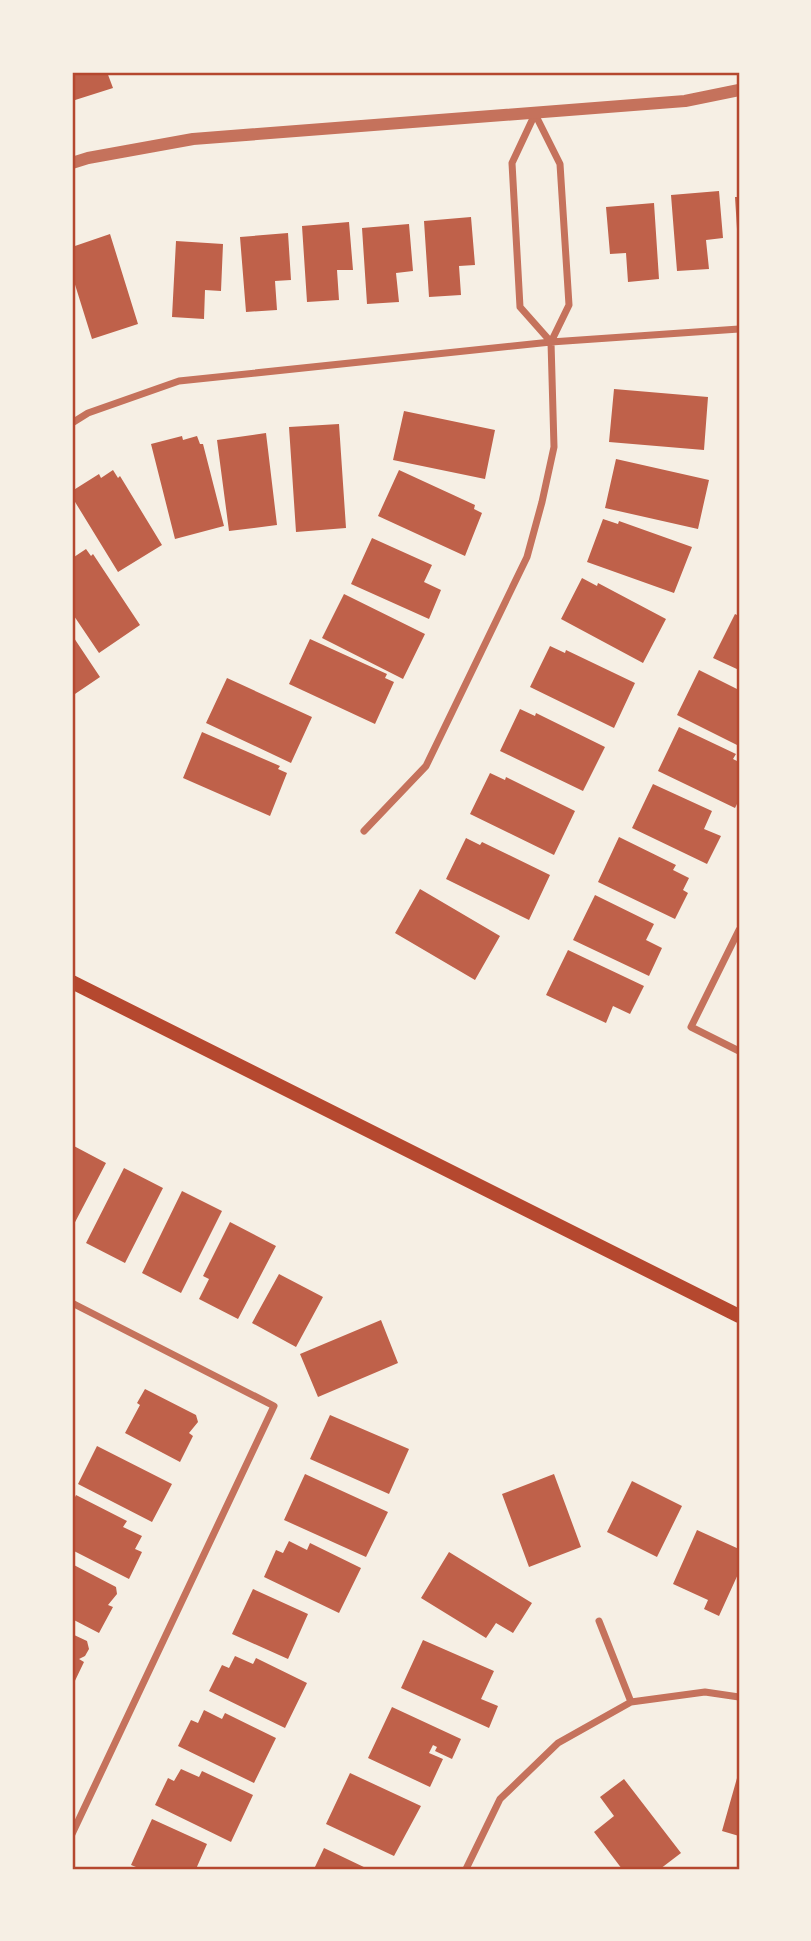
<svg xmlns="http://www.w3.org/2000/svg" width="811" height="1941" viewBox="0 0 811 1941" font-family="'Roboto Condensed',sans-serif">
	<rect width="100%" height="100%" fill="#f6efe4"/>
	<path fill="#bf614a" d="M72 72H107L113 88 72 101Z
		M719 191 723 238 706 240 709 269 677 271 671 195Z
		M735 197H739V228L737 229Z
		M654 203 659 279 628 282 626 253 610 254 606 207Z
		M471 217 475 265 459 266 461 295 429 297 424 221Z
		M349 222 353 270H337L339 300 307 302 302 226Z
		M409 224 413 271 396 273 399 302 367 304 362 228Z
		M288 233 291 280 275 281 277 310 246 312 240 237Z
		M110 234 138 324 92 339 72 275V247Z
		M176 241 223 244 221 291 205 290 204 319 172 317Z
		M614 389 708 397 704 450 609 442Z
		M404 411 495 430 485 479 393 460Z
		M339 424 346 528 296 532 289 427Z
		M266 433 277 525 229 531 217 440Z
		M182 436 183 440 197 436 200 444H203L224 526 175 539 151 444Z
		M616 459 709 480 698 529 605 508Z
		M113 470 118 478 120 476 162 545 118 572 72 497V491L99 474 101 478Z
		M399 470 475 505 474 509 482 513 465 556 378 516Z
		M603 519 618 524 619 521 692 547 674 593 587 562Z
		M372 538 432 565 424 582 441 590 429 619 351 584Z
		M86 549 91 556 93 554 140 625 99 653 72 613V554L74 557Z
		M582 578 597 586 598 583 666 619 643 663 561 619Z
		M344 594 425 634 403 679 322 638Z
		M735 614 739 616V670L713 658Z
		M72 635 100 677 72 696Z
		M310 639 387 674 385 678 394 682 375 724 289 684Z
		M550 646 565 653 566 650 635 683 614 728 530 687Z
		M699 670 739 690V746L677 715Z
		M227 678 312 717 291 763 206 723Z
		M520 709 535 716 536 713 605 747 583 791 500 751Z
		M679 727 736 754 733 759 739 762V800L735 808 658 771Z
		M202 732 280 766 278 769 287 773 270 816 183 778Z
		M490 773 505 780 506 777 575 811 554 855 470 814Z
		M653 784 712 811 704 829 721 836 707 864 632 828Z
		M619 837 676 865 673 870 689 878 683 890 688 893 675 919 598 882Z
		M466 838 480 845 482 842 550 875 529 920 446 879Z
		M420 889 500 936 475 980 395 933Z
		M595 895 654 924 646 940 662 948 649 976 573 940Z
		M568 950 644 986 630 1014 613 1006 606 1023 546 995Z
		M72 1145 106 1163 72 1228Z
		M124 1168 163 1188 125 1263 86 1243Z
		M182 1191 222 1211 181 1293 142 1273Z
		M230 1222 276 1246 238 1319 199 1299 209 1279 203 1276Z
		M279 1274 323 1297 296 1347 252 1323Z
		M381 1320 398 1363 318 1397 300 1354Z
		M145 1389 196 1415 198 1422 189 1433 193 1436 180 1462 125 1433 140 1405 137 1403Z
		M330 1415 409 1449 389 1494 310 1459Z
		M97 1446 172 1484 152 1522 78 1484Z
		M305 1474 388 1512 366 1557 284 1520Z
		M554 1474 581 1547 529 1567 502 1494Z
		M632 1481 682 1506 657 1557 607 1532Z
		M76 1495 127 1521 123 1527 142 1536 135 1549 142 1552 129 1579 72 1550V1503Z
		M697 1530 739 1549V1572L719 1616 704 1609 708 1600 673 1584Z
		M289 1541 307 1550 310 1543 361 1568 339 1613 264 1577 276 1550 283 1553Z
		M449 1552 532 1603 513 1633 496 1623 486 1638 421 1598Z
		M72 1564 116 1587 117 1594 108 1605 113 1607 99 1633 72 1619Z
		M253 1589 308 1614 288 1659 232 1634Z
		M72 1634 87 1641 89 1649 85 1656 79 1659 84 1662 72 1687Z
		M423 1640 494 1671 481 1699 498 1706 489 1728 401 1688Z
		M235 1656 253 1664 256 1658 307 1683 285 1728 209 1691 222 1665 229 1668Z
		M392 1707 461 1739 452 1759 435 1751 437 1747 433 1745 429 1753 443 1759 430 1787 368 1758Z
		M204 1710 222 1719 225 1713 276 1738 254 1783 178 1746 191 1720 198 1723Z
		M181 1769 199 1777 202 1771 253 1795 231 1842 155 1805 168 1778 174 1781Z
		M739 1771V1836L722 1831Z
		M350 1773 421 1806 394 1856 326 1824Z
		M624 1779 681 1853 660 1869H622L594 1832 614 1816 600 1797Z
		M152 1819 207 1844 196 1869H141L131 1865Z
		M324 1848 368 1869H314Z"/>
	<g fill="none" stroke-linecap="round" stroke-linejoin="round">
		<path stroke="#c5725c" stroke-width="7" d="M535 114 512 163 520 307 551 342
			M72 423 88 413 179 381 551 342 739 329
			M364 831 426 766 527 557 542 502 554 447 551 342 569 305 560 164 535 114
			M739 930 691 1027 739 1051
			M72 1303 274 1406 72 1834
			M599 1621 631 1702
			M466 1869 500 1799 558 1743 631 1702 705 1692 739 1697"/>
		<path stroke="#c5725c" stroke-width="12" d="M72 163 88 158 193 139 685 101 739 90"/>
		<path stroke="#b5482f" stroke-width="14" d="M72 982 739 1316"/>
	</g>
	<rect width="811" height="1941" fill="none" stroke="#f6efe4" stroke-width="147"/>
	<rect x="74" y="74" width="664" height="1794" fill="none" stroke="#b5482f" stroke-width="2.5"/>
</svg>
